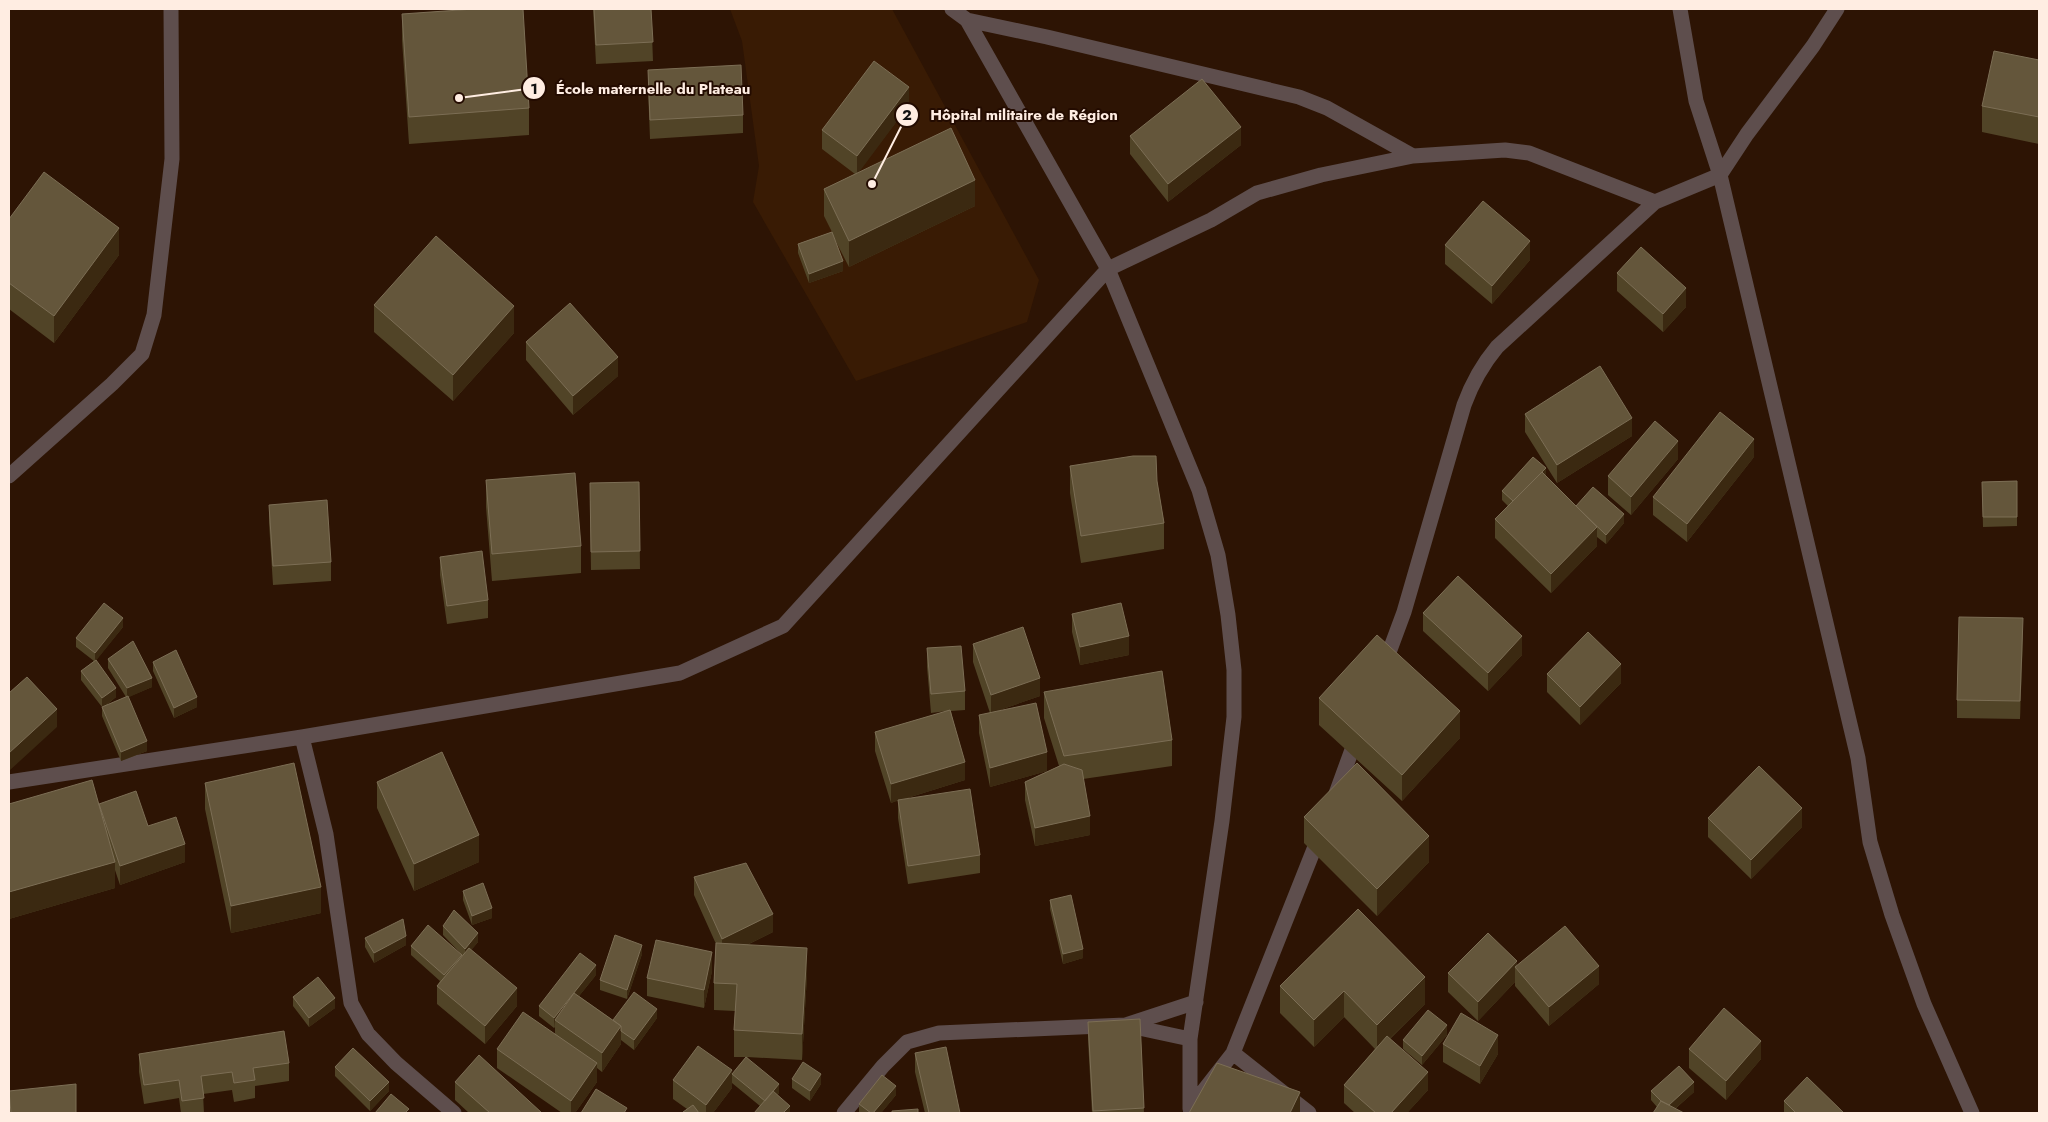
<svg xmlns="http://www.w3.org/2000/svg" width="2048" height="1122" viewBox="0 0 2048 1122" font-family="Jost,sans-serif">
	<rect width="100%" height="100%" fill="#2d1404"/>
	<path fill="#391b04" d="M730 9H892L1039 280 1027 322 856 381 753 202 759 166 742 41Z"/>
	<g fill="none" stroke-linecap="round" stroke-linejoin="round">
		<path stroke="#5e4e4d" stroke-width="15" d="M952 9 967 20 1108 269 1199 490 1218 555 1228 615 1234 670V717L1222 821 1190 1039V1109
			M1680 9 1696 101 1720 175 1858 758 1870 842 1892 915 1924 1004 1972 1113
			M967 20 1047 37 1299 97 1327 108 1413 156
			M9 476 112 384 142 354 154 315 172 159 171 9
			M1384 666 1404 612 1464 405C1472 383 1482 365 1497 347L1655 202 1720 175 1747 134 1813 46 1837 9
			M302 737 326 834 351 1003 368 1034 396 1063 454 1113
			M9 782 302 737 680 673 783 626 1108 269 1211 220 1257 193 1321 175 1413 156 1505 150 1529 153 1655 202
			M1334 799 1357 736
			M1126 1025 1196 1002
			M1233 1053 1309 1113
			M1190 1108 1233 1053 1320 834
			M844 1113 883 1066 907 1042 939 1033 1125 1025 1190 1039"/>
	</g>
	<path fill="#514427" d="M593 9H651L653 61 596 64Z
		M402 14 529 108V135L409 144 402 40Z
		M2039 60V144L1982 132V106Z
		M648 70 743 115V133L650 139 648 89Z
		M909 105 858 172 975 206 849 267 833 236 843 271 809 283 798 253V244L832 232 824 216V189L855 174 822 149V130Z
		M1130 136 1241 145 1168 202 1130 154Z
		M9 219 119 255 54 343 9 309Z
		M1445 245 1530 260 1492 304 1445 264Z
		M1617 273 1686 307 1663 332 1617 291Z
		M374 305 514 333 453 401 374 332Z
		M526 342 618 376 573 415 526 360Z
		M1525 414 1632 436 1557 483 1525 432Z
		M1754 457 1687 542 1653 515V497Z
		M1678 459 1631 515 1608 495V476Z
		M1070 466 1157 481 1164 523V549L1081 563 1070 493Z
		M1546 476 1576 506 1624 523 1606 544 1597 537V546L1551 593 1495 538V519L1508 506 1502 500V491Z
		M486 480 581 546V573L492 581 486 507Z
		M2017 481V526L1983 527 1982 482Z
		M639 482 640 569 591 570 590 501Z
		M269 505 331 562V581L273 585 269 523Z
		M440 557 488 600V618L447 624 440 575Z
		M1423 613 1522 655 1488 691 1423 631Z
		M1072 614 1129 655 1080 665 1072 632Z
		M123 627 96 660 116 697 104 707 126 697 108 668V659L152 687 128 697 147 751 121 761 102 716V707L81 680V671L94 661 76 647V638Z
		M2023 636 2020 719 1957 718V700Z
		M973 644 1040 696 994 712 1047 771 990 787 979 733V715L990 713 973 662Z
		M927 648 965 691V710L951 711 965 780 901 800 980 855V873L908 884 898 818V800L891 803 875 751V732L947 711 931 713 927 667Z
		M153 662 197 707 174 718 153 671Z
		M1547 674 1621 683 1580 725 1547 692Z
		M1044 692 1172 740V766L1083 779 1090 835 1035 846 1025 800V782L1059 766 1044 718Z
		M1319 698 1460 738 1402 801 1319 725Z
		M377 782 479 862 414 891 377 808Z
		M205 783 321 913 231 933 205 809Z
		M9 804H99L148 826 185 862 120 885 115 870V888L9 919Z
		M1304 817 1429 862 1377 916 1304 843Z
		M1708 818 1802 827 1751 879 1708 837Z
		M694 877 773 932 747 945 807 975 802 1060 747 1057 779 1093 777 1095 790 1113 760 1106 732 1083V1088L713 1113H683V1112L687 1109 673 1099V1080L732 1074 746 1057H734V1030L735 1011 714 1010V983L716 944 694 895Z
		M463 891 492 918 472 925 463 900Z
		M1050 900 1083 958 1063 964 1050 909Z
		M1358 909 1425 1004 1390 1039 1428 1090 1407 1113H1355L1344 1103V1085L1375 1049 1344 1017 1314 1047 1280 1013V986Z
		M443 926 478 942 471 950 517 1006 485 1044 437 1004V986L440 981 411 955V946L462 955 443 935Z
		M365 938 406 945 374 963 365 947Z
		M642 954 627 999 600 990V980Z
		M1517 966 1599 984 1549 1026 1515 986V982L1478 1021 1448 992V973Z
		M712 971 704 1008 647 996V978Z
		M596 975 579 996 613 1020 657 1018 634 1050 621 1040V1044L602 1072 597 1068V1082L575 1113H562L497 1068V1049L555 1034V1027L554 1028 539 1016V1006Z
		M293 997 335 1008 309 1027 293 1006Z
		M1140 1019 1144 1113H1092L1088 1040V1022Z
		M1447 1035 1422 1065 1403 1049V1040Z
		M1443 1044 1498 1054 1480 1084 1443 1062Z
		M1689 1049 1761 1059 1726 1100 1689 1068Z
		M915 1053 960 1113H925L915 1072Z
		M139 1054 289 1063V1081L255 1086V1098L234 1102 232 1090 203 1094 204 1113H181L179 1098 144 1104 139 1072Z
		M335 1067 389 1091 370 1111 335 1076Z
		M792 1079 821 1084 810 1101 792 1088Z
		M455 1082 542 1113H469L455 1100Z
		M9 1091 76 1113H9Z
		M1651 1091 1694 1092 1675 1109 1657 1107 1651 1100Z
		M896 1095 881 1113H859V1104Z
		M1784 1101 1844 1113H1784Z"/>
	<path fill="#3b2911" d="M909 87V105L857 175V156Z
		M1241 127V145L1168 202V184Z
		M975 180V206L849 267V241Z
		M119 228V255L54 343V316Z
		M1530 241V260L1492 304V286Z
		M843 261V271L809 283V274Z
		M1686 288V307L1663 332V314Z
		M514 306V333L453 401V375Z
		M618 357V376L573 415V396Z
		M1632 418V436L1557 483V465Z
		M1754 439V457L1687 542V524Z
		M1678 441V459L1631 515V497Z
		M1546 468V478L1514 502Z
		M1624 514V523L1606 544V535Z
		M1597 527V546L1551 593V574Z
		M123 618V627L95 662V653Z
		M2023 618V636L2020 719V701Z
		M1129 636V655L1080 665V647Z
		M1522 636V655L1488 691V673Z
		M1621 664V683L1580 725V707Z
		M152 678V687L127 698V688Z
		M1040 678V696L991 713V695Z
		M116 688V697L102 708V698Z
		M197 697V707L174 718V708Z
		M57 709V727L9 771V753Z
		M1460 711V738L1402 801V775Z
		M147 741V751L121 761V752Z
		M1047 752V771L990 787V768Z
		M965 762V780L891 803V784Z
		M1802 808V827L1751 879V860Z
		M1090 816V835L1035 846V828Z
		M479 835V862L414 891V864Z
		M1429 836V862L1377 916V889Z
		M185 844V862L120 885V866Z
		M115 862V888L9 919V892Z
		M321 887V913L231 933V906Z
		M492 908V918L472 925V916Z
		M773 914V932L722 957V939Z
		M478 933V942L465 958V949Z
		M406 936V945L374 963V953Z
		M642 945V954L627 999V990Z
		M807 948V975L802 1060V1034Z
		M1083 949V958L1063 964V954Z
		M712 952V971L704 1008V990Z
		M1517 961V970L1515 967V982L1478 1021V1002Z
		M596 965V975L558 1022 555 1020 554 1028V1018Z
		M1599 966V984L1549 1026V1007Z
		M1425 977V1004L1377 1051V1025Z
		M517 988V1006L485 1044V1026Z
		M1344 991V1017L1314 1047V1020Z
		M335 998V1008L309 1027V1018Z
		M657 1009V1018L634 1050V1040Z
		M1447 1025V1035L1422 1065V1056Z
		M621 1026V1044L602 1072V1053Z
		M1498 1035V1054L1480 1084V1066Z
		M1761 1041V1059L1726 1100V1081Z
		M597 1063V1082L575 1113H571V1101Z
		M732 1070V1088L713 1113H706V1105Z
		M1428 1072V1090L1407 1113H1391Z
		M821 1074V1084L810 1101V1091Z
		M389 1082V1091L370 1111V1101Z
		M1694 1082V1092L1670 1113 1666 1107Z
		M779 1084V1093L765 1111V1101Z
		M896 1086V1095L881 1113H873Z
		M1300 1092V1113H1290Z
		M790 1106V1113H783Z"/>
	<path fill="#64563b" stroke="#7c6e55" d="M474 9H523L529 108 409 117 402 14Z
		M594 9H651L653 42 596 45Z
		M1994 51 2039 60V117L1982 106Z
		M874 61 909 87 857 156 822 130Z
		M741 65 743 115 650 120 648 70Z
		M1202 79 1241 127 1168 184 1130 136Z
		M951 128 975 180 849 241 824 189Z
		M44 172 119 228 54 316 9 283V219Z
		M1483 201 1530 241 1492 286 1445 245Z
		M832 232 843 261 809 274 798 244Z
		M436 236 514 306 453 375 374 305Z
		M1641 247 1686 288 1663 314 1617 273Z
		M570 303 618 357 573 396 526 342Z
		M1600 366 1632 418 1557 465 1525 414Z
		M1720 412 1754 439 1687 524 1653 497Z
		M1655 421 1678 441 1631 497 1608 476Z
		M1133 456H1156L1157 481 1164 523 1081 536 1070 466Z
		M1533 457 1546 468 1513 501 1502 491Z
		M1542 472 1597 527 1551 574 1495 519Z
		M575 473 581 546 492 554 486 480Z
		M2017 481V517H1983L1982 482Z
		M639 482 640 551 591 552 590 483Z
		M1593 487 1624 514 1606 535 1576 506Z
		M327 500 331 562 273 566 269 505Z
		M482 551 488 600 447 606 440 557Z
		M1458 576 1522 636 1488 673 1423 613Z
		M104 603 123 618 95 653 76 638Z
		M1121 603 1129 636 1080 647 1072 614Z
		M1959 617 2023 618 2020 701 1957 700Z
		M1023 627 1040 678 991 695 973 644Z
		M1588 632 1621 664 1580 707 1547 674Z
		M1377 635 1460 711 1402 775 1319 698Z
		M133 641 152 678 127 688 108 659Z
		M961 646 965 691 931 694 927 648Z
		M176 650 197 697 174 708 153 662Z
		M96 660 116 688 102 698 81 671Z
		M1162 671 1172 740 1064 756 1044 692Z
		M27 677 57 709 9 753V693Z
		M128 696 147 741 121 752 102 707Z
		M1036 703 1047 752 990 768 979 715Z
		M950 710 965 762 891 784 875 732Z
		M442 752 479 835 414 864 377 782Z
		M294 763 321 887 231 906 205 783Z
		M1357 763 1429 836 1377 889 1304 817Z
		M1064 764 1082 770 1090 816 1035 828 1025 782Z
		M1759 766 1802 808 1751 860 1708 818Z
		M92 780 115 862 9 892V804Z
		M970 789 980 855 908 866 898 800Z
		M136 791 148 826 176 817 185 844 120 866 99 804Z
		M746 863 773 914 722 939 694 877Z
		M483 883 492 908 472 916 463 891Z
		M1071 895 1083 949 1063 954 1050 900Z
		M1358 909 1425 977 1377 1025 1344 991 1314 1020 1280 986Z
		M454 910 478 933 465 949 443 926Z
		M403 919 406 936 374 953 365 938Z
		M428 925 462 955 444 975 411 946Z
		M1565 926 1599 966 1549 1007 1515 967Z
		M1488 933 1517 961 1478 1002 1448 973Z
		M615 935 642 945 627 990 600 980Z
		M656 940 712 952 704 990 647 978Z
		M716 943 807 948 802 1034 734 1030 737 984 714 983Z
		M469 948 517 988 485 1026 437 986Z
		M580 953 596 965 554 1018 539 1006Z
		M318 977 335 998 309 1018 293 997Z
		M634 992 657 1009 634 1040 621 1031V1026L613 1020Z
		M574 993 621 1026 602 1053 555 1020Z
		M1724 1008 1761 1041 1726 1081 1689 1049Z
		M1428 1010 1447 1025 1422 1056 1403 1040Z
		M523 1012 597 1063 571 1101 497 1049Z
		M1461 1013 1498 1035 1480 1066 1443 1044Z
		M1140 1019 1144 1108 1093 1111 1088 1022Z
		M284 1031 289 1063 253 1068 255 1080 234 1083 232 1072 201 1076 204 1098 182 1101 179 1080 144 1085 139 1054Z
		M1387 1036 1428 1072 1391 1113H1376L1344 1085Z
		M698 1046 732 1070 706 1105 673 1080Z
		M946 1047 960 1113H929L915 1053Z
		M353 1048 389 1082 370 1101 335 1067Z
		M479 1055 542 1113H490L455 1082Z
		M746 1057 779 1084 765 1101 732 1074Z
		M803 1062 821 1074 810 1091 792 1079Z
		M1217 1063 1300 1092 1290 1113H1189Z
		M1679 1066 1694 1082 1669 1105 1661 1101 1651 1091Z
		M882 1075 896 1086 873 1113H871L859 1104Z
		M1807 1077 1844 1113H1796L1784 1101Z
		M76 1084V1113H11L9 1091Z
		M596 1089 627 1108 624 1113H581Z
		M773 1091 790 1106 783 1113H754Z
		M391 1094 409 1109 405 1113H375Z
		M1661 1101 1684 1113H1653Z
		M693 1105 699 1113H683V1112Z
		M918 1109V1113H892V1111Z"/>
	<path fill="none" stroke="#ffede2" stroke-width="2" d="M459 98L534 88M872 184L907 115"/>
	<g fill="#ffede2" stroke="#230b00" stroke-width="2">
		<circle cx="459" cy="98" r="5"/>
		<circle cx="872" cy="184" r="5"/>
		<circle cx="534" cy="88" r="12"/>
		<circle cx="907" cy="115" r="12"/>
	</g>
	<g font-size="15" text-anchor="middle" font-weight="bold" fill="#111">
		<text x="534" y="94">1</text>
		<text x="907" y="120">2</text>
	</g>
	<g font-size="15" text-anchor="middle" font-weight="bold" fill="#ffede2" stroke="#230b00" stroke-width="4" stroke-linejoin="round" paint-order="stroke">
		<text x="653" y="94">École maternelle du Plateau</text>
		<text x="1024" y="120">Hôpital militaire de Région</text>
	</g>
	<rect width="2048" height="1122" fill="none" stroke="#ffede2" stroke-width="20"/>
</svg>
